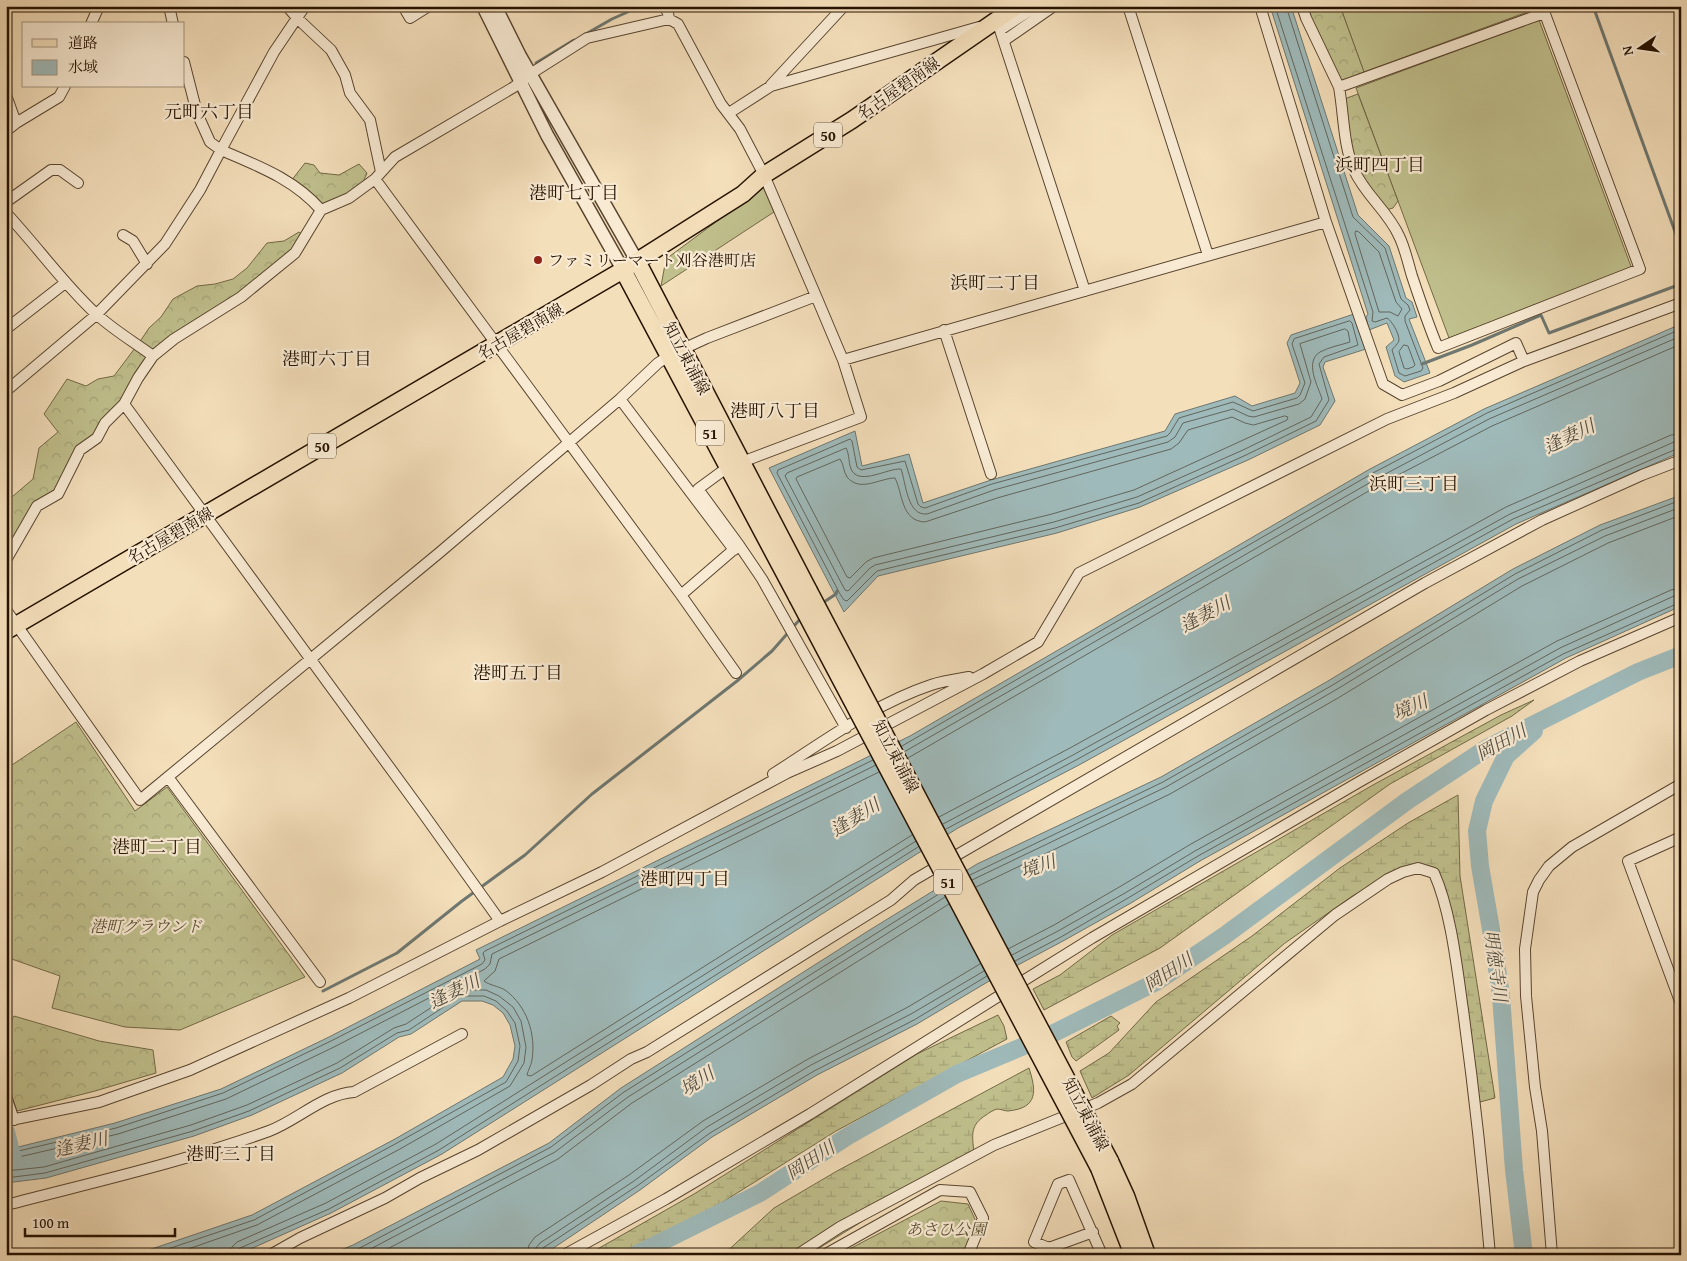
<svg xmlns="http://www.w3.org/2000/svg" width="1687" height="1261" viewBox="0 0 1687 1261" font-family="'Gentium Book Plus','Noto Serif JP',serif">
	<defs>
		<pattern id="forest-crowns" width="20" height="18" patternUnits="userSpaceOnUse" patternTransform="scale(1.25)"><rect width="20" height="18" fill="#c0c08d"/><path d="M2 6a3 3 0 1 1 6 0M12 15a3 3 0 1 1 6 0" fill="none" stroke="#a5a478"/></pattern>
		<pattern id="wetland-marsh" width="20" height="14" patternUnits="userSpaceOnUse" patternTransform="scale(1.25)"><rect width="20" height="14" fill="#c0c08d"/><path d="M1 5h8M5 5V1M11 12h8M15 12V8" fill="none" stroke="#a5a478"/></pattern>
	</defs>
	<rect width="100%" height="100%" fill="#f4dfbb"/>
	<filter id="stains"><feTurbulence type="fractalNoise" baseFrequency=".004" numOctaves="4"/><feColorMatrix values="0 0 0 0 .2 0 0 0 0 .09 0 0 0 0 .02 0 0 0 .5 -.17"/></filter>
	<radialGradient id="worn" r=".72"><stop offset=".6" stop-color="#630" stop-opacity="0"/><stop offset="1" stop-color="#630" stop-opacity=".3"/></radialGradient>
	<path fill="#c0c08d" stroke="#726946" d="M1340 6H1529L1530 11 1364 72Z
		M1539 20 1632 269 1449 338 1356 88Z
		M763 187 774 212 661 286 666 259Z"/>
	<path fill="url(#forest-crowns)" stroke="#726946" d="M1302 6H1340L1364 72 1337 83Z
		M1358 94 1398 201 1393 208 1383 211 1354 170 1342 103 1347 98Z
		M305 163 314 165 320 173 339 175 359 164 367 173C361 192 339 199 322 207L291 181Z
		M299 232 303 235 293 251 239 294 153 353 139 343 149 328 161 317 173 299 197 286 215 284 233 279 247 268 267 243 284 241Z
		M135 348 149 358 122 403 102 422 56 492 35 504 6 553V502L33 479 39 448 58 432 44 414 67 379 86 386 98 379 114 376Z
		M76 722 135 811 167 787 305 977 180 1030 125 1027 52 1008 60 976 6 957V769Z
		M14 1016 99 1041 153 1050 156 1073 95 1091 17 1111 6 1078V1030Z
		M941 1201 968 1204 980 1230 967 1255H838Z"/>
	<path fill="url(#wetland-marsh)" stroke="#726946" d="M1534 700 1512 716 1390 784 1160 948 1044 1010 1033 989 1060 975 1112 935 1373 785 1501 715Z
		M1458 795 1460 876 1495 1098 1480 1102 1448 921 1434 873 1403 872 1354 895 1285 943 1129 1075 1092 1098 1080 1071 1109 1053 1156 1002 1252 936 1340 868 1408 823Z
		M998 1015 1004 1026 1007 1039 836 1131 710 1210 617 1255H587L694 1194 917 1054Z
		M1111 1016 1120 1023 1117 1026 1119 1030 1076 1061 1072 1057 1066 1042Z
		M1029 1068C1036 1090 1039 1108 1008 1111 1005 1111 1000 1109 997 1109 993 1110 989 1113 986 1115 970 1125 972 1135 974 1152L808 1255H723L774 1208 837 1171Z"/>
	<path fill="#9fbaba" stroke="#6e7770" d="M1270 6H1291L1358 215 1389 246 1406 298 1412 302 1417 317 1409 319 1430 373 1404 382 1395 376 1386 347 1394 340 1387 323 1369 330 1366 317 1368 314Z
		M1354 314 1366 349 1325 362 1323 367 1335 401 1320 425 1248 460 1140 507 1057 533 878 576 844 612 769 468 855 431 862 466 909 454 923 503 991 480 1165 431 1175 414 1235 396 1252 406 1295 393 1300 383 1287 343 1291 335Z
		M1681 324V452L1516 524 1079 765 958 828 442 1154 331 1213 237 1255H134L252 1215 395 1139 503 1077 513 1059 515 1046 510 1025 503 1013 493 1005 482 1001H462L411 1034 399 1037 342 1073 252 1115 194 1136 46 1178 6 1183V1150L115 1123 221 1089 329 1037 480 959 476 950 910 736 1370 469 1484 409Z
		M1681 495V606L1566 658 1200 861 1131 903 1063 941 1001 974 917 1024 817 1075 712 1137 640 1190 543 1255H329L353 1245 549 1143 621 1088 868 931 977 864 1161 777 1328 681 1513 569 1600 525Z"/>
	<g fill="none" stroke-linecap="round" stroke-linejoin="round">
		<path stroke="#62665d" stroke-width="1" d="M1275 6 1373 312 1372 321 1375 322 1387 318C1392 321 1399 333 1399 340 1399 343 1394 347 1392 350L1399 373 1405 376 1421 371 1423 368 1405 321V316L1410 310 1408 305 1401 299 1385 248 1353 217 1286 6
			M1356 231 1359 232 1379 252 1396 302 1402 309 1398 316 1390 312H1379L1355 234Z
			M1350 321 1352 323 1358 345 1324 357 1319 364 1329 400 1316 421 1246 455 1139 503 1055 528 877 571 847 601 844 600 840 594 777 473 778 470 850 439 852 441 857 467 861 470 905 461 918 504 921 507 925 508 992 484 1167 436 1170 433 1179 418 1233 402 1253 411 1297 398 1300 395 1305 383 1292 344 1294 339Z
			M1345 329 1348 331 1350 342C1341 345 1329 347 1320 352 1304 362 1318 386 1322 399L1311 417 1243 450 1137 497 1054 522 875 565 870 568 848 591 845 590 785 476 787 473 846 448C850 455 848 464 852 471 861 485 888 468 901 469 906 483 907 516 927 514L994 490 1168 442 1175 437 1183 423 1233 409 1248 416 1254 417 1299 404 1305 399 1311 382 1300 344Z
			M1404 345 1408 346 1415 365 1413 367 1407 369 1404 368 1399 352Z
			M1285 416 1288 417 1287 420 1134 490 1052 514 873 558 866 562 850 578 847 577 796 479 797 477 840 459C844 464 843 471 847 477 860 493 880 478 895 478 903 494 901 521 925 522L997 498 1171 449 1179 443 1188 430 1232 417 1245 423 1253 425Z
			M902 746 1373 473 1487 413 1681 329
			M904 752 1376 479 1489 419 1681 336
			M908 758 1379 485 1492 426 1681 344
			M879 772 499 959 495 971 484 981C489 985 498 986 505 990 527 1006 536 1034 532 1060 531 1066 528 1070 527 1075L531 1076 912 835
			M939 817 1070 748 1506 507 1671 435 1681 434
			M943 824 1073 755 1510 514 1674 442 1681 441
			M946 829 1076 760 1513 519 1681 447
			M970 875 1163 782 1331 686 1515 574 1602 530 1681 500
			M972 880 1166 787 1334 691 1518 579 1605 536 1681 507
			M976 887 1170 794 1338 698 1522 586 1608 543 1681 515
			M1008 949 1054 925 1121 886 1191 844 1557 641 1671 590 1681 588
			M1012 955 1058 931 1125 893 1195 851 1560 648 1674 596 1681 595
			M1015 961 1061 937 1128 898 1198 856 1563 654 1681 602
			M6 1154 116 1128 223 1093 331 1041 482 964 485 960 483 953 485 951 873 760
			M6 1160 118 1134 226 1099 334 1047 485 969 490 964 492 954 876 765
			M6 1171 44 1167 191 1125 247 1105 337 1063 394 1028 406 1024 458 990H486L499 996 513 1007 521 1021 526 1047 524 1063 510 1086 400 1149 257 1225 171 1255
			M6 1178 45 1173 193 1131 249 1111 340 1068 397 1033 409 1030 460 996H484L496 1001 507 1011 515 1023 520 1046 518 1061 506 1082 397 1143 254 1220 150 1255
			M230 1255 232 1247 237 1242 326 1203 436 1144 916 841
			M237 1255V1251L240 1248 329 1209 439 1150 918 847
			M343 1255 356 1250 551 1147 624 1092 942 892
			M359 1255 555 1152 628 1097 945 897
			M376 1255 558 1159 632 1103 949 904
			M527 1255 529 1245 535 1237 629 1175 703 1121 808 1059 908 1007 980 964
			M535 1255 536 1248 540 1243 634 1181 707 1127 811 1065 911 1014 984 971
			M541 1255 543 1248 637 1186 710 1133 814 1071 914 1020 987 976"/>
		<path stroke="#6e7770" stroke-width="3" d="M1593 6 1681 248
			M584 35 612 19 641 6
			M536 63 574 40
			M1422 364 1472 345 1541 315 1549 333 1681 284
			M821 604 836 594 837 591
			M323 991 397 953 462 901 525 855 592 794 737 681 772 651 801 618"/>
		<path stroke="#9fbaba" stroke-width="18" d="M6 1132 13 1160
			M635 1255 760 1193 848 1136 957 1074 1050 1035 1156 982 1224 936 1407 801 1487 748 1638 672 1681 655
			M1524 1255 1514 1170 1501 996 1493 941 1480 866 1477 831 1484 801 1506 756 1534 731"/>
		<defs>
			<path id="minor" d="M169 6 173 24
				M287 6 298 19 331 50 345 75 350 93 370 120 381 172
				M403 6 410 18 429 6
				M664 6 668 13 669 19
				M1037 6 1000 30 1085 291
				M1128 6 1208 255
				M1302 6 1306 18 1339 87 1544 13
				M91 24 99 6
				M1005 40 1054 6
				M184 62 197 113 210 142 221 150 274 52 305 6
				M771 85 844 6
				M1339 87C1344 115 1343 144 1354 170 1365 195 1388 211 1399 236 1405 248 1408 263 1412 276 1420 300 1428 324 1438 348L1640 269 1542 6
				M6 95 16 123
				M729 113 771 86 979 27
				M6 131 16 123 59 97 65 86
				M375 179 681 595 736 673
				M6 202 51 170H60L78 183
				M6 213C37 246 62 282 95 313 112 329 134 342 153 356
				M1326 222 1383 384 1402 395 1439 381 1516 343 1524 361
				M123 235 133 241 147 264
				M6 329 65 283
				M944 330 991 474
				M843 360 1326 222 1260 6
				M6 391 96 315 165 244 200 190 221 150C258 166 294 179 321 210
				M620 399 734 550
				M124 404 420 809 500 921
				M742 462 861 417 843 360 816 296
				M739 545 762 579 846 728
				M6 560 37 506 58 494 80 450 97 438 105 423 124 404 138 378 153 356 174 339 241 297 295 253 321 210 349 198 375 179 395 157 514 87 535 71 587 38 669 19 678 24 721 104 740 129 764 175 816 296 707 338 683 349
				M681 595 739 545 698 489 728 467
				M6 610 140 800 439 553 620 399 658 363 669 356
				M773 774C823 742 874 704 931 685 943 681 957 679 969 677
				M168 777 320 982
				M1681 837 1628 861 1681 1004
				M6 1097 14 1120
				M6 1121 99 1102 190 1070 349 998 500 921 602 872 787 773 837 751 983 674 1038 642 1079 573 1387 419 1454 393 1524 361 1681 303
				M6 1205C94 1182 183 1162 269 1131 298 1120 323 1094 354 1092L462 1034
				M1093 1232 1049 1248 1034 1242 1058 1184 1069 1180 1102 1255
				M270 1255 300 1238 385 1198 420 1178 478 1150 591 1085 631 1059 647 1052 891 900 914 880 1425 583 1542 520 1642 475 1681 460
				M564 1255 666 1199 810 1114 1092 938 1359 782 1486 710 1580 661 1681 617
				M797 1255 840 1227 994 1145 1098 1103 1132 1084 1335 915 1388 879 1403 872 1418 868 1434 873C1451 911 1457 968 1463 1010 1474 1091 1483 1173 1490 1255
				M824 1255 940 1190 970 1192 983 1218 968 1255
				M1552 1255 1542 1131 1535 1087 1526 996 1525 949 1533 892 1539 880 1549 866 1572 847 1681 784"/>
			<path id="tertiary" d="M483 6 547 135 623 270
				M495 6 520 56 637 261"/>
			<path id="primary" d="M637 261 809 591
				M623 270 797 597
				M6 631 623 270 743 194 764 175 852 120 1017 6
				M1110 1161 1126 1196 1147 1255
				M1099 1168 1133 1255"/>
		</defs>
		<use href="#minor" stroke="#59452f" stroke-width="12"/>
		<use href="#tertiary" stroke="#59452f" stroke-width="15"/>
		<use href="#primary" stroke="#251200" stroke-width="19"/>
		<use href="#minor" stroke="#f8ead3" stroke-width="10"/>
		<use href="#tertiary" stroke="#f8ead3" stroke-width="12"/>
		<use href="#primary" stroke="#f4dfbb" stroke-width="16"/>
		<defs>
			<path id="primary-bridge" d="M809 591 1110 1161
				M797 597 1099 1168"/>
		</defs>
		<use href="#primary-bridge" stroke="#251200" stroke-width="19" stroke-linecap="butt"/>
		<use href="#primary-bridge" stroke="#f4dfbb" stroke-width="16"/>
	</g>
	<circle fill="#8f2418" stroke="#f8ead3" stroke-width="2" cx="538" cy="260" r="5"/>
	<g text-anchor="middle" dominant-baseline="central" stroke-width="4.5" stroke-linejoin="round" paint-order="stroke">
		<g fill="#f8ead3" stroke="#64533f" stroke-width="1">
			<rect x="814" y="122.5" width="28" height="25" rx="4"/>
			<rect x="696" y="420.5" width="28" height="25" rx="4"/>
			<rect x="308" y="433.5" width="28" height="25" rx="4"/>
			<rect x="934" y="869.5" width="28" height="25" rx="4"/>
		</g>
		<g font-size="15" font-weight="bold" fill="#251200">
			<text x="828" y="135">50</text>
			<text x="710" y="433">51</text>
			<text x="322" y="446">50</text>
			<text x="948" y="882">51</text>
		</g>
		<g font-size="16" fill="#251200" stroke="#f8ead3">
			<text transform="translate(898 88) rotate(-35)">名古屋碧南線</text>
			<text transform="translate(520 331) rotate(-30)">名古屋碧南線</text>
			<text transform="translate(687 358) rotate(62)">知立東浦線</text>
			<text transform="translate(170 535) rotate(-30)">名古屋碧南線</text>
			<text transform="translate(896 756) rotate(62)">知立東浦線</text>
			<text transform="translate(1086 1114) rotate(62)">知立東浦線</text>
		</g>
		<g font-size="16" fill="#251200" stroke="#f8ead3" text-anchor="start">
			<text x="548" y="260">ファミリーマート刈谷港町店</text>
		</g>
		<g font-size="16" font-style="italic" fill="#5b4f31" stroke="#f8ead3">
			<text x="146" y="926">港町グラウンド</text>
			<text x="946" y="1229">あさひ公園</text>
		</g>
		<g font-size="18" fill="#251200" stroke="#f8ead3">
			<text x="209" y="111">元町六丁目</text>
			<text x="1380" y="164">浜町四丁目</text>
			<text x="574" y="192">港町七丁目</text>
			<text x="995" y="282">浜町二丁目</text>
			<text x="327" y="358">港町六丁目</text>
			<text x="775" y="410">港町八丁目</text>
			<text x="1414" y="483">浜町三丁目</text>
			<text x="518" y="672">港町五丁目</text>
			<text x="157" y="846">港町二丁目</text>
			<text x="685" y="878">港町四丁目</text>
			<text x="231" y="1153">港町三丁目</text>
		</g>
		<g font-size="18" font-style="italic" fill="#504d41" stroke="#f8ead3">
			<text transform="translate(1569 436) rotate(-26)">逢妻川</text>
			<text transform="translate(1205 614) rotate(-28)">逢妻川</text>
			<text transform="translate(1410 707) rotate(-24)">境川</text>
			<text transform="translate(1501 742) rotate(-29)">岡田川</text>
			<text transform="translate(855 817) rotate(-32)">逢妻川</text>
			<text transform="translate(1038 866) rotate(-19)">境川</text>
			<text transform="translate(1496 966) rotate(82)">明徳寺川</text>
			<text transform="translate(1168 972) rotate(-33)">岡田川</text>
			<text transform="translate(454 991) rotate(-26)">逢妻川</text>
			<text transform="translate(697 1081) rotate(-33)">境川</text>
			<text transform="translate(81 1144) rotate(-13)">逢妻川</text>
			<text transform="translate(810 1160) rotate(-33)">岡田川</text>
		</g>
	</g>
	<rect width="1687" height="1261" fill="none" stroke="#f4dfbb" stroke-width="25"/>
	<rect x="8" y="8" width="1672" height="1246" fill="none" stroke="#251200" stroke-width="2.5"/>
	<rect x="12" y="12" width="1662" height="1236" fill="none" stroke="#251200"/>
	<rect x="22" y="22" width="162" height="65" fill="#f8ead3" stroke="#a4947f"/>
	<rect x="32" y="39" width="25" height="8" fill="#f4dfbb" stroke="#a4947f"/>
	<text x="68" y="48" font-size="15" fill="#251200">道路</text>
	<rect x="32" y="60" width="25" height="15" fill="#9fbaba" stroke="#a4947f"/>
	<text x="68" y="72" font-size="15" fill="#251200">水域</text>
	<g transform="translate(1640 48) rotate(257)" stroke="#f8ead3" stroke-width="4" paint-order="stroke">
	<path d="M0-4L9 19L0 12L-9 19Z" fill="#251200"/>
	<text y="-8" font-size="14" font-weight="bold" text-anchor="middle" fill="#251200">N</text>
	</g>
	<path d="M25 1228v8h150v-8" fill="none" stroke="#251200" stroke-width="2.5"/>
	<text x="32" y="1228" font-size="15" fill="#251200" stroke="#f8ead3" stroke-width="4" paint-order="stroke">100 m</text>
	<rect width="100%" height="100%" filter="url(#stains)"/>
	<rect width="100%" height="100%" fill="url(#worn)"/>
</svg>
